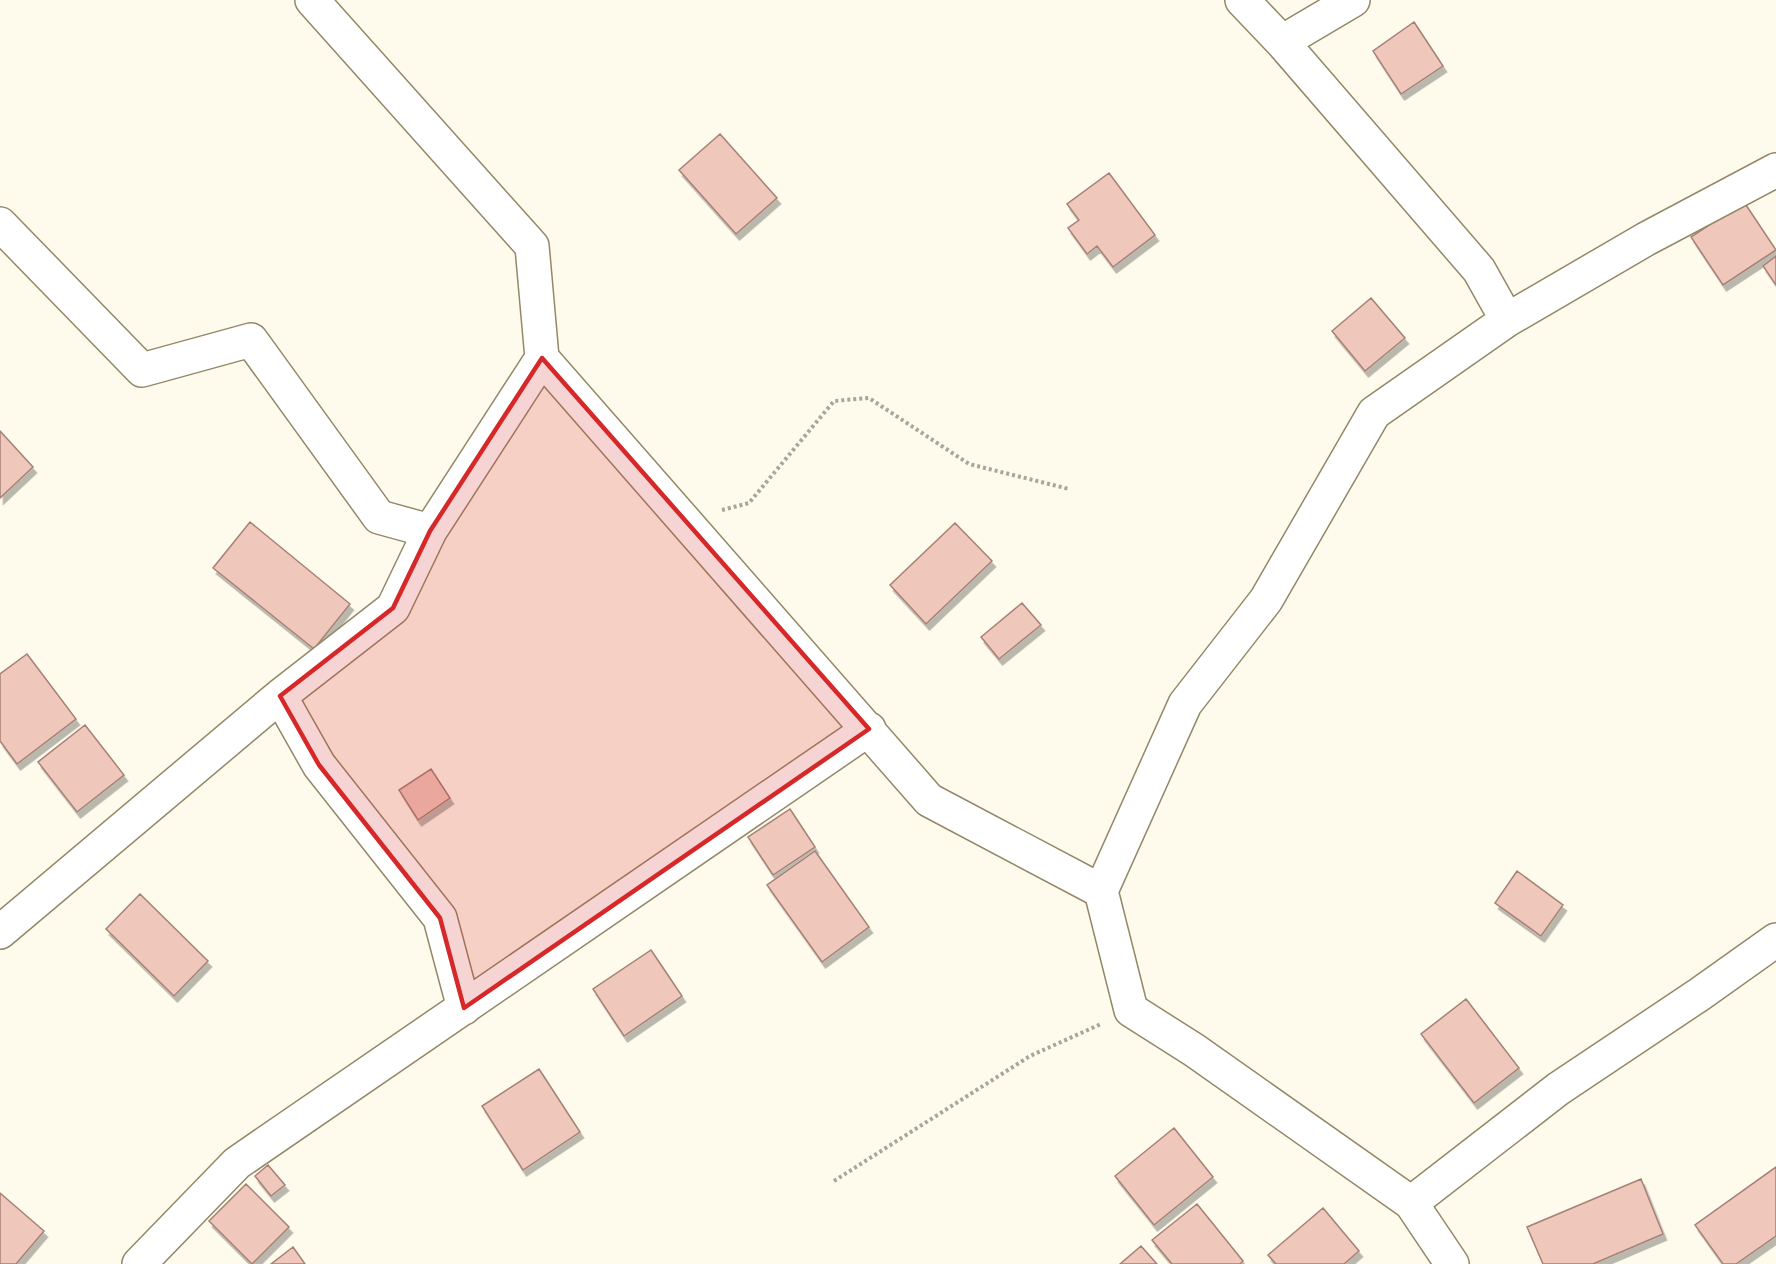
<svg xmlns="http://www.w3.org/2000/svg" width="1776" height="1264" viewBox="0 0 1776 1264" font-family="'Source Serif 4',serif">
	<defs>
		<filter id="shadow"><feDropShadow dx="3.5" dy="6" stdDeviation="0" flood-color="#0004"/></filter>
	</defs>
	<rect width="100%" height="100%" fill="#fefaec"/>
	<path fill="#efc7bb" stroke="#a58176" stroke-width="1.5" filter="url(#shadow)" d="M1414 22 1443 66 1401 94 1373 51Z
		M720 134 777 198 736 234 679 170Z
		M1109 173 1155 235 1113 267 1097 246 1087 254 1068 228 1079 220 1067 204Z
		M1744 202 1776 250 1723 285 1691 237Z
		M1776 256V285L1763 266Z
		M1371 298 1405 338 1365 371 1332 331Z
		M0 431 33 467 0 498Z
		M250 522 350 604 314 649 213 568Z
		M955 523 992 561 926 624 890 585Z
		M1022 603 1041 625 999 659 981 637Z
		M27 654 76 719 17 764 0 741V674Z
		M85 725 124 775 77 812 38 762Z
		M431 769 450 798 418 820 399 790Z
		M790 809 815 847 773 875 748 837Z
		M815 851 869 927 822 962 767 885Z
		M1517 871 1563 905 1541 936 1495 903Z
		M140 894 208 961 174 996 106 929Z
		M651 950 682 996 624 1036 593 989Z
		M1466 999 1519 1068 1474 1103 1421 1034Z
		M539 1069 580 1132 523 1170 482 1106Z
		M1174 1128 1213 1177 1154 1225 1115 1176Z
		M268 1165 285 1185 271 1196 255 1176Z
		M1776 1167V1236L1736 1264H1723L1695 1225Z
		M1641 1179 1663 1234 1593 1264H1543L1527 1227Z
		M246 1184 289 1227 252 1264 209 1221Z
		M0 1193 44 1231 16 1264H0Z
		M1197 1204 1243 1261 1240 1264H1172L1152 1240Z
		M1323 1208 1359 1251 1344 1264H1276L1268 1255Z
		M1141 1246 1157 1264H1120Z
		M293 1247 305 1264H271Z"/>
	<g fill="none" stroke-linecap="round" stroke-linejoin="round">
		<defs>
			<path id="minor" d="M312 0 532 246 542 358 929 800 1101 891
				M1242 0 1282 42 1479 270 1507 320
				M1282 42 1353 0
				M0 224 142 370 251 340 379 517 430 531
				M0 932 280 696
				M464 1008 440 918 319 765 280 696 393 608 430 531 542 358
				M1411 1203 1558 1089 1700 994 1776 940
				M139 1264 237 1163 869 729
				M1452 1264 1411 1203 1194 1050 1131 1010 1101 891 1185 704 1266 600 1374 413 1507 320 1646 239 1776 170"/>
		</defs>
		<use href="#minor" stroke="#938867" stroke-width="36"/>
		<path stroke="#a9a597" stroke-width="4" stroke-dasharray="3 3" stroke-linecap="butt" d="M722 510 749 503 834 401 869 398 969 464 1069 489
			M834 1181 1030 1056 1101 1024"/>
		<use href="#minor" stroke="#fff" stroke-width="33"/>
	</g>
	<path fill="#d62828" fill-opacity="0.2" stroke="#d62828" stroke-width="4.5" stroke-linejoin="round" d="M542 358 869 729 464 1008 440 918 319 765 280 696 393 608 430 531Z"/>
</svg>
